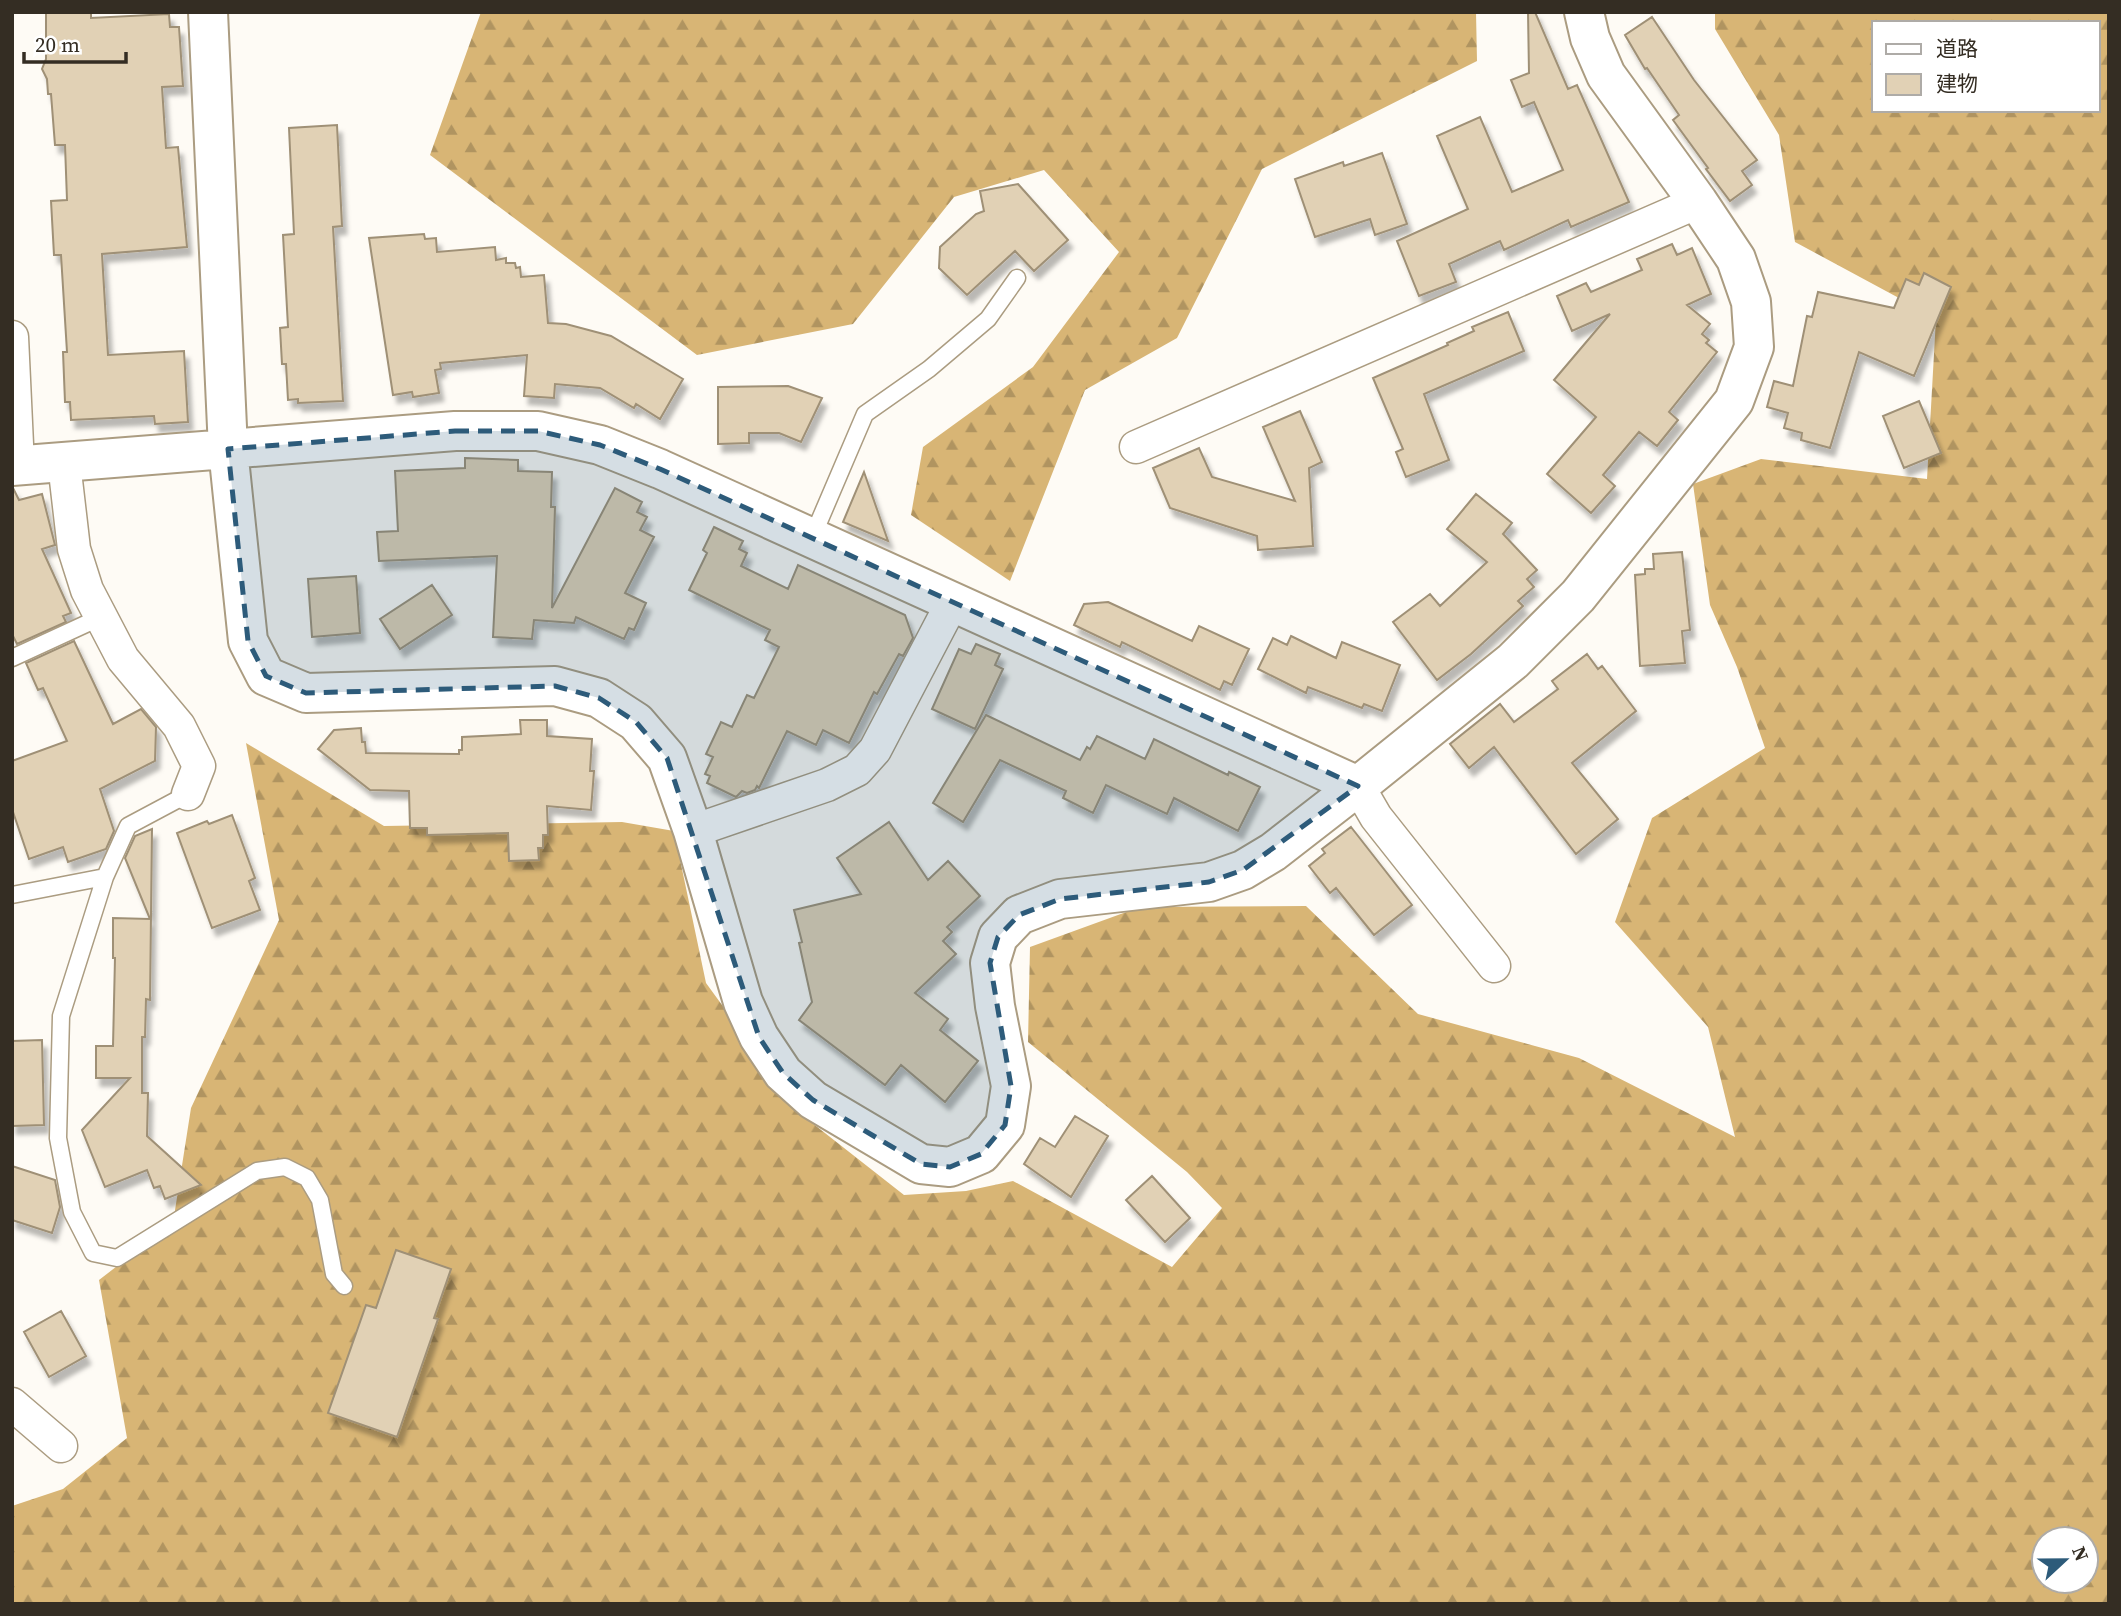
<svg xmlns="http://www.w3.org/2000/svg" width="2121" height="1616" viewBox="0 0 2121 1616" font-family="'Source Serif 4','Noto Sans JP',serif">
	<defs>
		<pattern id="forest-firs" width="22" height="20" patternUnits="userSpaceOnUse" patternTransform="scale(1.75)"><rect width="22" height="20" fill="#d8b575"/><path d="M5 1l3.5 6h-7zM16 11l3.5 6h-7z" fill="#b09460"/></pattern>
		<filter id="shadow"><feDropShadow dx="4.5" dy="8" stdDeviation="2" flood-color="#0004"/></filter>
	</defs>
	<rect width="100%" height="100%" fill="#fefbf5"/>
	<path fill="url(#forest-firs)" fill-rule="evenodd" d="M481 12H1476L1477 61 1262 169 1177 338 1085 390 1010 581 911 515 923 447 1033 367 1119 252 1044 170 954 197 853 324 697 355 430 155Z
		M1715 12H2109V1604H12V1506L63 1489 127 1438 99 1280 173 1223 191 1108 279 920 246 743 384 826 622 822 674 831 706 983 802 1115 904 1195 966 1191 1013 1181 1172 1267 1222 1208 1187 1172 1028 1042 1030 947 1140 907 1306 906 1418 1014 1579 1058 1735 1137 1708 1027 1615 922 1652 818 1765 748 1737 667 1710 605 1693 484 1761 459 1927 479 1936 318 1795 242 1779 135 1715 29ZM1874 23H2098V110H1874ZM2044 1539H2086V1581H2044Z"/>
	<path fill="#e1d1b5" stroke="#9f9076" stroke-width="2" filter="url(#shadow)" d="M46 12H91V18L169 14 170 27H179L183 86 162 87 166 148 178 147 187 247 102 254 108 355 184 351 188 422 155 424 154 416 71 420 70 402H65L63 352H67L61 255H54L51 201 67 200 65 145H55L51 94H48L47 79 42 69 46 59Z
		M1528 12H1535L1568 89 1577 85 1629 202 1571 227 1568 220 1504 250 1500 241 1449 264 1456 282 1419 296 1397 241 1468 209 1437 136 1480 117 1512 192 1563 170 1534 102 1522 107 1511 80 1529 73Z
		M1652 17 1694 80 1757 160 1742 171 1752 185 1730 201 1706 169 1708 168 1673 120 1679 115 1647 68 1645 69 1625 35Z
		M337 125 342 226 333 227 343 401 298 403V399L288 400 286 364H282L280 328 288 327 283 235 294 234 289 128Z
		M1382 153 1407 224 1375 235 1370 219 1315 237 1295 179 1343 162 1344 166Z
		M1018 184 1068 240 1034 271 1015 251 967 295 939 268 940 247 976 214 984 211 980 191Z
		M424 234 425 239 436 238 437 252 495 247 496 260 506 258V263H515L516 268 520 267 521 277 544 275 548 323 566 324 611 336 683 379 660 419 636 404 634 408 600 388 555 384 554 398 524 396 527 355 440 363 441 369 435 370 439 393 413 397 412 392 393 395 369 238Z
		M1672 244 1677 255 1692 248 1711 294 1687 305 1710 324 1702 334 1709 340 1706 343 1717 352 1669 412 1678 420 1657 446 1639 432 1603 475 1615 486 1591 513 1547 474 1596 417 1554 380 1610 314 1572 331 1557 296 1586 283 1591 292 1642 270 1637 259Z
		M1924 273 1951 287 1914 376 1859 352 1830 448 1801 440 1802 433 1784 428 1788 413 1767 407 1774 381 1793 386 1807 316 1812 317 1818 292 1894 308 1906 279 1919 285Z
		M1508 312 1524 351 1424 394 1449 460 1406 477 1396 452 1403 449 1373 378 1448 345 1447 343 1474 331 1472 327Z
		M788 386 822 398 801 442 779 433H749V443L718 444V387Z
		M1919 401 1941 453 1904 468 1883 416Z
		M1300 411 1322 462 1309 468 1313 546 1258 550 1257 536 1170 508 1153 468 1199 448 1212 477 1295 501 1263 427Z
		M465 458 518 460V471L552 472 551 507H555L552 608 615 488 642 502 637 512 647 517 640 530 654 537 625 593 646 603 634 630 629 628 624 639 576 617 574 623 534 620 532 639 493 637 497 556 379 561 377 532 398 531 395 471 465 468Z
		M864 472 888 541 843 522Z
		M13 488 19 500 42 494 55 545 42 549 71 613 63 616 66 622 17 644 12 634Z
		M1476 494 1512 523 1503 534 1537 570 1527 579 1534 587 1518 601 1523 606 1471 654 1437 680 1393 622 1430 594 1440 606 1487 562 1447 529Z
		M714 527 743 541 739 549 747 553 741 566 788 589 798 565 905 615 913 638 903 656 899 654 877 694 874 692 849 743 823 730 816 745 787 731 759 788 757 786 755 790 747 793 742 791 736 797 707 783 710 776 705 774 713 757 706 754 721 722 732 727 747 695 754 698 779 647 765 640 770 630 689 590 707 553 703 550Z
		M1682 552 1690 630 1682 631 1685 663 1640 666 1635 575 1645 574V569H1654L1653 554Z
		M356 576 360 633 312 637 308 579Z
		M432 585 452 615 400 649 380 619Z
		M1108 602 1192 641 1199 626 1249 649 1232 685 1224 681 1220 690 1122 642 1120 647 1074 625 1084 604Z
		M1291 636 1336 658 1342 642 1400 665 1382 711 1364 704 1362 708 1308 687 1306 693 1258 669 1273 638 1287 645Z
		M74 641 113 724 141 709 156 727 155 761 100 789 114 831 106 849 68 862 63 847 29 859 12 809V761L67 741 43 688 38 690 26 663Z
		M976 644 1000 654 995 665 1003 669 975 729 932 709 959 649 971 654Z
		M1587 654 1598 669 1602 666 1636 711 1572 763 1618 819 1576 854 1494 747 1469 768 1450 744 1500 704 1514 722 1558 689 1552 681Z
		M986 715 1080 760 1087 747 1090 749 1097 736 1145 759 1154 739 1228 775 1229 772 1260 787 1238 831 1174 798 1167 814 1106 785 1093 813 1063 798 1066 791 1000 760 963 822 933 803Z
		M520 720H547V736L592 739 590 771H594L591 810 547 806 548 835H543V848H538L539 860 509 861 508 833 427 835V828H410L409 791 370 790 318 749 334 730 361 728 362 742H365L366 753 459 754V750H462V737L521 734Z
		M232 815 255 878 249 881 260 910 212 928 177 833 207 821 209 824Z
		M889 822 928 880 948 861 980 896 947 927 952 932 943 941 956 954 915 993 948 1019 940 1030 978 1061 945 1102 901 1065 885 1085 799 1020 812 1002 799 943 802 942 794 910 861 894 837 858Z
		M1351 827 1412 905 1374 935 1336 888 1330 893 1309 866 1325 853 1322 849Z
		M152 829 150 1000 146 999 145 1037H142V1093H148L147 1136 201 1185 165 1199 160 1186 154 1188 147 1170 105 1187 82 1130 130 1078H96V1046H113L115 958H113V918L150 919 125 858 135 836Z
		M42 1040 44 1125 12 1126V1041Z
		M1075 1116 1108 1136 1071 1197 1024 1164 1040 1138 1055 1147Z
		M12 1166 55 1180 60 1207 52 1233 12 1220Z
		M1152 1176 1190 1218 1165 1242 1126 1200Z
		M396 1250 451 1269 434 1318 438 1319 397 1437 328 1413 366 1305 376 1308Z
		M61 1311 86 1356 49 1377 24 1332Z"/>
	<g fill="none" stroke-linecap="round" stroke-linejoin="round">
		<defs>
			<path id="service" d="M812 538 865 414 929 369 988 319 1017 278
				M12 658 101 617
				M188 794 128 826 105 877 61 1016 58 1138 72 1212 93 1253 117 1258 257 1171 285 1167 307 1178 320 1200 334 1274 344 1286
				M12 895 105 877"/>
			<path id="minor" d="M12 337 18 466
				M1136 447 1698 202
				M64 463 74 549 87 590 123 659 179 726 199 766 188 794
				M1358 786 1376 817 1494 966
				M693 831 827 785 857 770 875 750 952 603
				M12 1404 61 1446"/>
			<path id="tertiary" d="M208 12 228 449 248 641 266 676 306 693 555 686 599 698 636 722 667 758 693 831 743 1002 759 1037 783 1073 813 1100 921 1164 950 1167 981 1154 1005 1125 1011 1086 995 1006 990 963 998 937 1019 915 1060 899 1209 882 1243 870 1273 852 1358 786 1513 661 1578 596 1734 401 1754 347 1751 302 1736 259 1698 202 1606 75 1590 38 1584 12
				M12 466 455 431H538L600 445 660 469 1358 786"/>
		</defs>
		<use href="#service" stroke="#ab9c81" stroke-width="19"/>
		<use href="#minor" stroke="#ab9c81" stroke-width="35"/>
		<use href="#tertiary" stroke="#ab9c81" stroke-width="42"/>
		<use href="#service" stroke="#fff" stroke-width="16"/>
		<use href="#minor" stroke="#fff" stroke-width="32"/>
		<use href="#tertiary" stroke="#fff" stroke-width="38"/>
	</g>
	<path fill="#2d5b7a" fill-opacity="0.2" stroke="#2d5b7a" stroke-width="5" stroke-dasharray="14 9" stroke-linejoin="round" d="M455 431H538L600 445 660 469 1358 786 1243 870 1209 882 1060 899 1019 915 998 937 990 963 1011 1086 1005 1125 981 1154 950 1167 921 1164 813 1100 783 1073 759 1037 667 758 636 722 599 698 555 686 306 693 266 676 248 641 228 449Z"/>
	<rect width="2121" height="1616" fill="none" stroke="#342d23" stroke-width="28"/>
	<rect x="1872" y="21" width="228" height="91" fill="#ffffff" stroke="#aeaba7" stroke-width="2"/>
	<rect x="1886" y="44" width="35" height="10" fill="#ffffff" stroke="#aeaba7" stroke-width="2"/>
	<text x="1936" y="56" font-size="21" fill="#342d23">道路</text>
	<rect x="1886" y="74" width="35" height="21" fill="#e1d1b5" stroke="#aeaba7" stroke-width="2"/>
	<text x="1936" y="91" font-size="21" fill="#342d23">建物</text>
	<g transform="translate(2065 1560) rotate(68)"><circle r="33" fill="#ffffff" stroke="#aeaba7" stroke-width="2"/>
	<path d="M0-5L12 26L0 18L-12 26Z" fill="#2d5b7a"/>
	<text y="-10" font-size="19" font-weight="bold" text-anchor="middle" fill="#342d23">N</text>
	</g>
	<path d="M24 52v10h102v-10" fill="none" stroke="#342d23" stroke-width="3.5"/>
	<text x="35" y="52" font-size="21" fill="#342d23" stroke="#ffffff" stroke-width="5" paint-order="stroke">20 m</text>
</svg>
